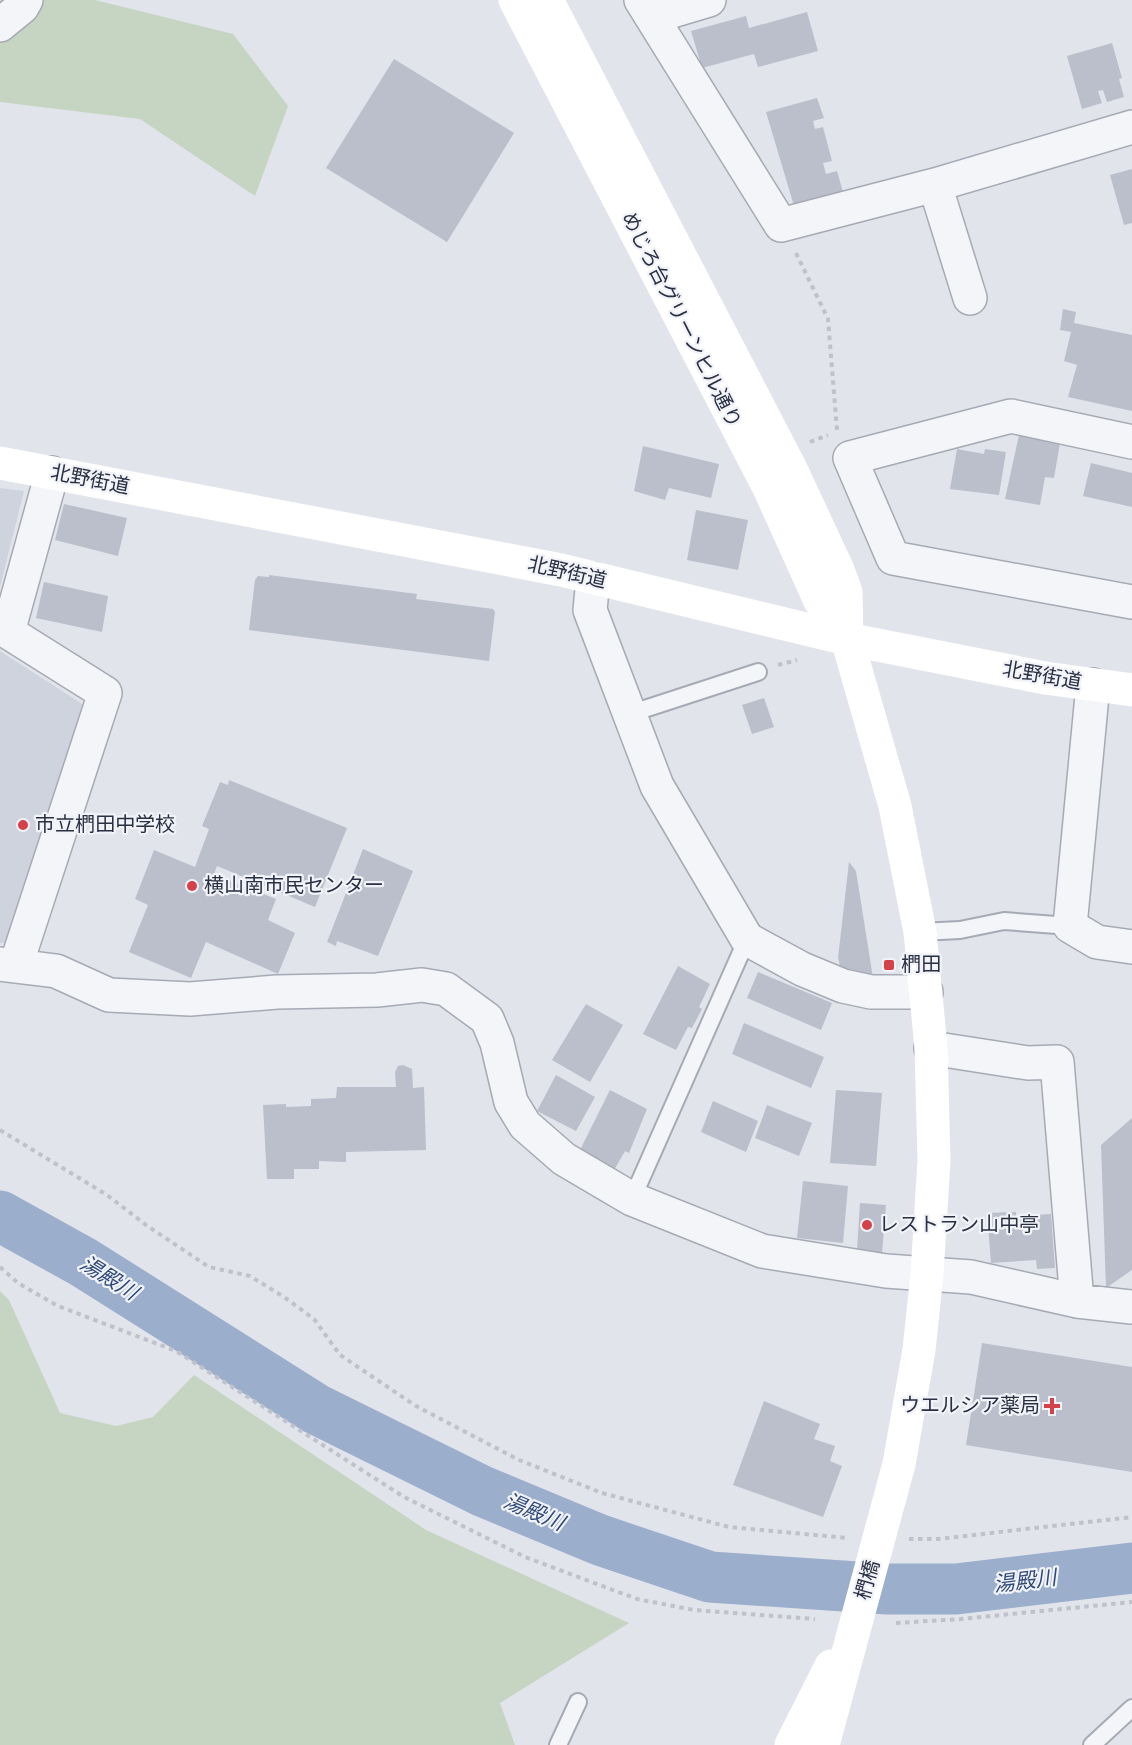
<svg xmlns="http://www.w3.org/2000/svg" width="1132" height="1745" viewBox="0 0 1132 1745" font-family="'Source Sans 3','Noto Sans JP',sans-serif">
	<rect width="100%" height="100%" fill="#e1e4eb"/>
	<path fill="#cfd3dd" d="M0 488 24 491 0 587Z
		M0 651 87 707 5 943H0Z"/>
	<path fill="#c5d5c2" d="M0 0H95L233 34 288 106 255 196 140 119 0 102Z
		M0 1291 9 1300 60 1413 116 1426 153 1417 194 1375 426 1530 629 1623 500 1703 515 1745H0Z"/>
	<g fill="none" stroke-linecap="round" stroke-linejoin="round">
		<path stroke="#9baecc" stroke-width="51" d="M0 1216 83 1262 316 1409 482 1491 600 1540 710 1577 887 1589H956L1132 1568"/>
	</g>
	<path fill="#bbbfcb" d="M807 12 818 51 758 67 754 54 702 68 691 31 746 16 749 28Z
		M1112 43 1122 78 1119 79 1124 97 1107 102 1103 90 1098 91 1102 103 1082 109 1067 56Z
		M394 59 514 133 447 242 326 168Z
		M817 98 824 118 813 121 815 129 823 127 832 161 823 163 826 174 837 171 843 192 794 206 766 112Z
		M1132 169V223L1124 225 1110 175Z
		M1063 309 1076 312 1074 323 1132 335V411L1068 397 1077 365 1064 361 1071 332 1060 330Z
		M1019 435 1060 443 1054 478 1045 477 1040 505 1005 499Z
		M643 446 719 464 711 498 669 488 665 500 634 491Z
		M957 449 984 454 985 449 1006 452 999 495 950 489Z
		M1091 463 1132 473V507L1083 496Z
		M64 504 127 518 118 556 55 540Z
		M696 510 748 520 738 570 687 560Z
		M269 575 417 594 416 599 493 609 495 612 489 661 249 630 255 580 258 576 269 577Z
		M44 582 108 596 102 632 36 618Z
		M764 698 774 727 752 734 742 705Z
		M229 780 347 828 315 907 217 866 214 874 276 899 268 920 295 933 278 974 206 942 191 978 129 952 148 905 135 899 154 850 195 867 209 829 202 826 220 782 228 785Z
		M363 849 413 871 378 956 337 941 336 946 327 942Z
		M849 862 856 871 873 978 842 974 838 958Z
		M678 966 710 984 699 1007 702 1009 692 1028 688 1027 676 1050 643 1034Z
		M758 972 832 1003 821 1030 747 998Z
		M586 1004 623 1025 590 1082 552 1060Z
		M744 1023 824 1057 811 1088 732 1054Z
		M403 1065 412 1069 413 1088 424 1087 426 1150 346 1152V1162L319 1161V1169H294V1179H267L263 1105 286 1104V1107L311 1106V1099L336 1098 337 1087H396L395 1072 398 1066Z
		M556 1075 595 1097 576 1131 537 1111Z
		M610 1090 647 1109 629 1153 625 1151 613 1172 578 1154Z
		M836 1090 882 1093 876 1166 830 1163Z
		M713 1101 758 1121 746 1152 701 1132Z
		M767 1105 812 1123 799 1156 755 1138Z
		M1132 1118V1270L1106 1288 1101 1145Z
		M803 1181 848 1186 843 1243 797 1238Z
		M860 1203 886 1205 882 1253 857 1250Z
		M1016 1212V1216L1051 1214 1055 1268 1037 1269 1036 1260 991 1263 987 1213Z
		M982 1343 1132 1367V1472L966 1445Z
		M764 1401 820 1424 814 1439 835 1446 830 1461 842 1466 823 1517 733 1485Z"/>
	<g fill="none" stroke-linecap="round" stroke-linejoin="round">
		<defs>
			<path id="lane" d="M629 714 758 672
				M920 932 960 930 1004 921 1070 926
				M632 1199 747 939
				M558 1745 578 1702
				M1092 1745 1132 1708"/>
			<path id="street" d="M641 0 781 225 935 185 1132 127
				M652 17 709 0
				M0 25 22 7 26 0
				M935 185 970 298
				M1132 442 1011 416 850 458 893 558 1132 602
				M593 579 590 610 657 786 747 939 802 969 843 986 871 992H926
				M1093 685 1070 926 1097 942 1132 947
				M0 964 56 971 109 995 190 999 277 992 377 990 422 985 446 989 487 1019 497 1043 511 1102 525 1125 564 1159 632 1199 762 1251 886 1271 971 1277 1077 1301 1132 1307
				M16 965 105 693 8 632 52 473
				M931 1048 1028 1063 1057 1062 1077 1301"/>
		</defs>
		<use href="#lane" stroke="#a6aab5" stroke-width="20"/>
		<use href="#street" stroke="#a6aab5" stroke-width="36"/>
		<path stroke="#bfc2ca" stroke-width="4" stroke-dasharray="4.5 4.5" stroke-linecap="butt" d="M796 253 828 319 837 430
			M810 442 828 435
			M778 665 797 660
			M0 1130 107 1195 146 1225 209 1267 250 1276 284 1297 314 1319 340 1355 416 1406 519 1460 602 1493 729 1527 848 1538
			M0 1267 18 1283 58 1306 176 1351 404 1497 525 1557 637 1599 694 1610 815 1619
			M909 1539H938L1132 1517
			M896 1623 961 1619 1132 1602"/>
		<use href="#lane" stroke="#f4f5f9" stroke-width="16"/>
		<use href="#street" stroke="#f4f5f9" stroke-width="33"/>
		<path stroke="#fff" stroke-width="33" d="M515 0 769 488 820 601 847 639
			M547 0 790 467 838 570 846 592 847 639 895 806 920 932 931 1048 934 1160 927 1274 919 1350 899 1464 823 1745
			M0 463 561 570 847 639 1045 678 1132 690
			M791 1745 831 1666"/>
	</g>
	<g fill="#d54148" stroke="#f1f3f8" stroke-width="2">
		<circle cx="23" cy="825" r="6"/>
		<circle cx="192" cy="886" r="6"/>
		<rect x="883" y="959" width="12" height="12" rx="3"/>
		<circle cx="867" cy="1225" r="6"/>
		<path d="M1049 1397h6v6h6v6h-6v6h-6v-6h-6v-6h6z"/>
	</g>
	<g text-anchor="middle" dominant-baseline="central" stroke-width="4.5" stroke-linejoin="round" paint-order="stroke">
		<g font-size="20" fill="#293043" stroke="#f1f3f8">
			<text transform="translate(681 320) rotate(63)">めじろ台グリーンヒル通り</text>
			<text transform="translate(90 480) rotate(11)">北野街道</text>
			<text transform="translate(567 573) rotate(13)">北野街道</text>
			<text transform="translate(1042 676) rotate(10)">北野街道</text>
			<text transform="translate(868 1580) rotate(-74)">椚橋</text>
		</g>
		<g font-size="20" fill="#293043" stroke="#f1f3f8" text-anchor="start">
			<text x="35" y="825">市立椚田中学校</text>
			<text x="204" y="886">横山南市民センター</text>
			<text x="901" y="965">椚田</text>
			<text x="879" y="1225">レストラン山中亭</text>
			<text x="1040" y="1406" text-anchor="end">ウエルシア薬局</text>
		</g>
		<g font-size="21" font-style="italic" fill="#304a79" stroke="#f1f3f8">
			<text transform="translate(109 1278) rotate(32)">湯殿川</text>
			<text transform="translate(534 1512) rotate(23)">湯殿川</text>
			<text transform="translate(1025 1581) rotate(-7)">湯殿川</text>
		</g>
	</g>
</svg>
